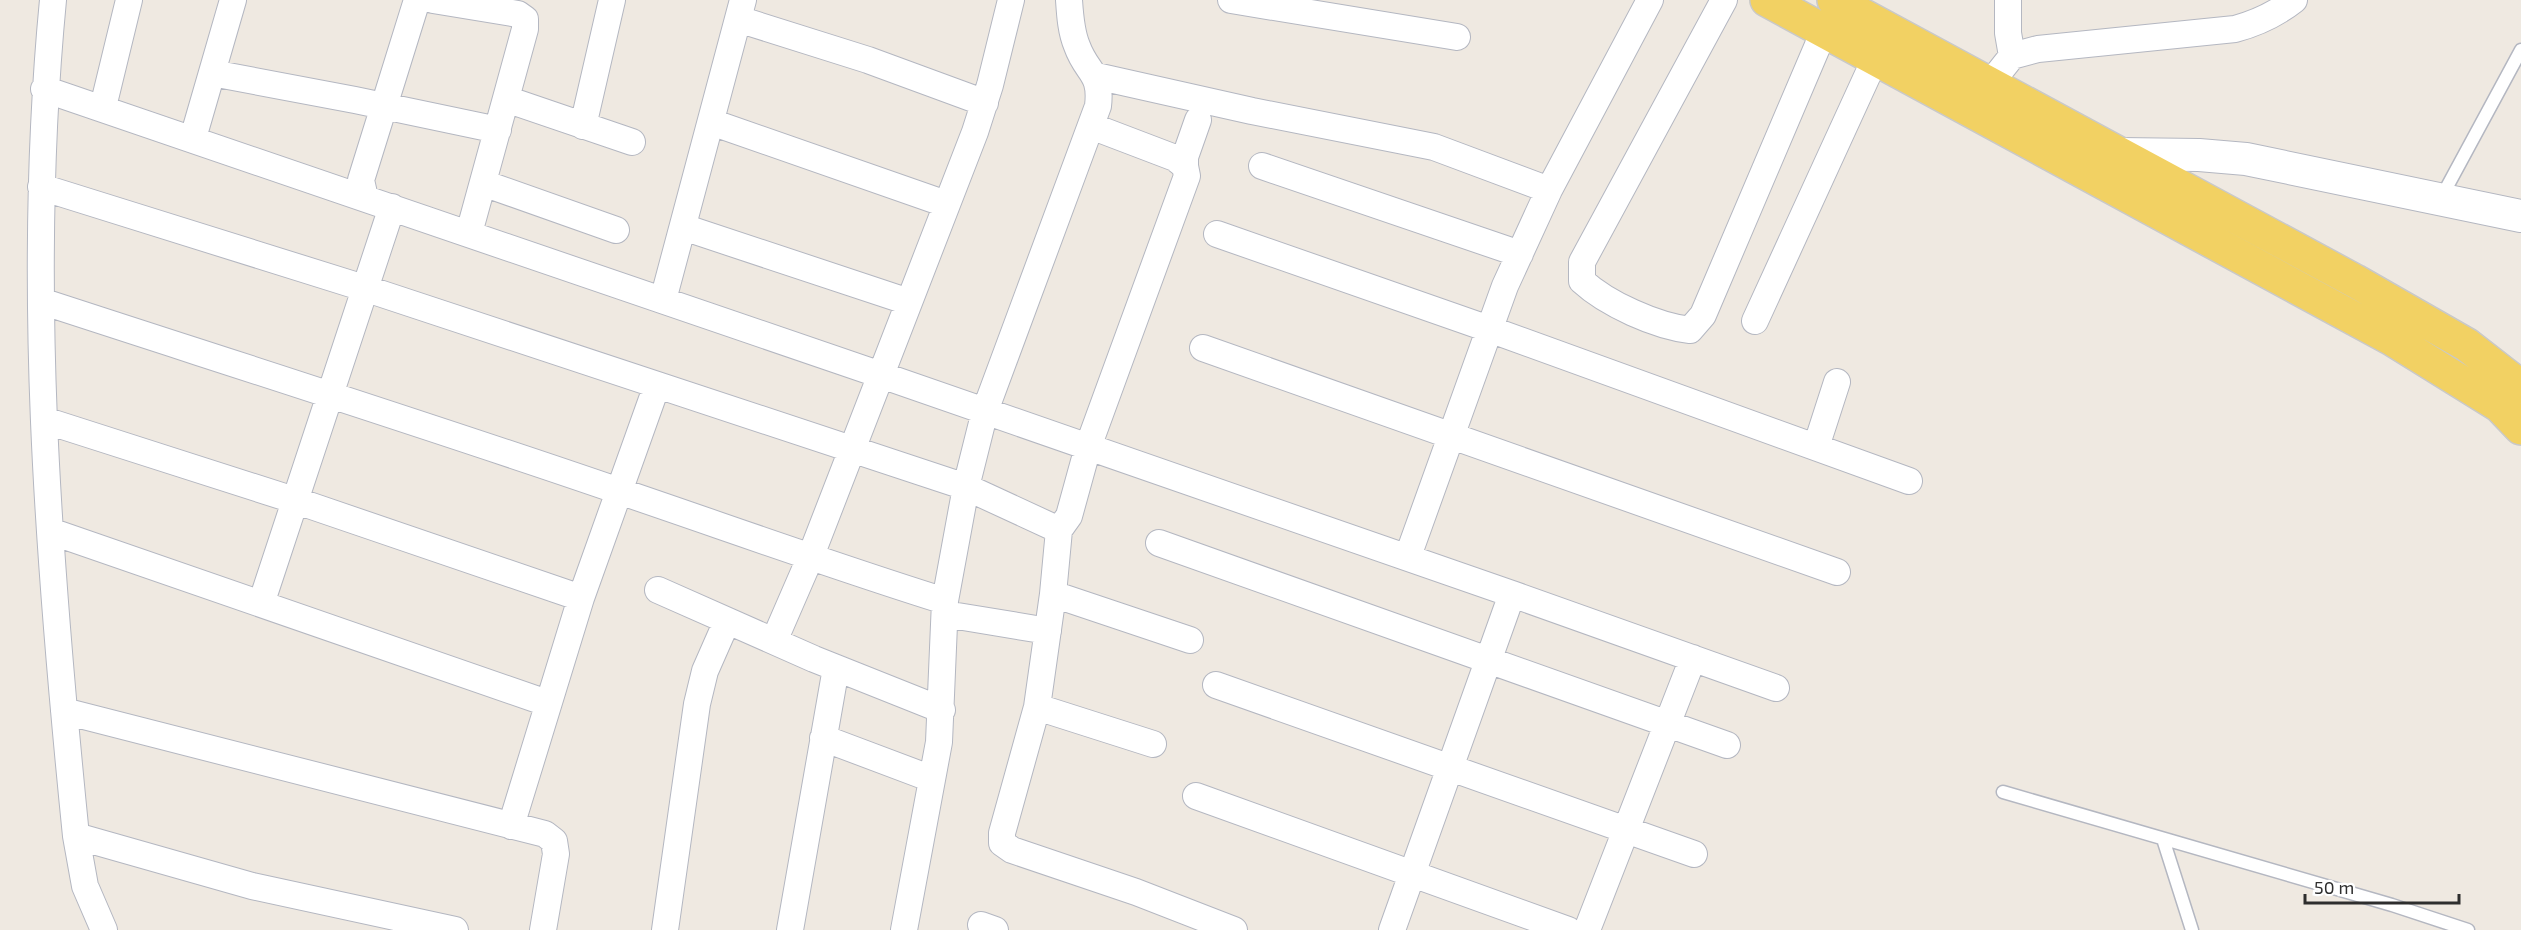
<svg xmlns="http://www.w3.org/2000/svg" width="2521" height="930" viewBox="0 0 2521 930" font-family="'Exo 2',sans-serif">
	<rect width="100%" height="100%" fill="#efe9e1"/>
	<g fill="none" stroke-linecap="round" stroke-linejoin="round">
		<defs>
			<path id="service" d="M2441 198 2521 50
				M2003 792 2392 905 2468 930
				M2163 839 2192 930"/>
			<path id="minor" d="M53 0C26 279 48 558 76 836L85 886 104 930
				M433 0 518 14 525 19V29L469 233
				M1231 0 1457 37
				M1724 0 1582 262V281C1607 304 1656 326 1690 330L1703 315 1824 31
				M2008 0V33L2012 56
				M738 19 868 60 985 103
				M212 73 355 100 498 130
				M1096 76 1252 111 1434 147 1549 190
				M1989 85 2012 56 2038 49 2235 29C2257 23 2275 15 2294 0
				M44 89 881 375 1512 594
				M506 99 632 142
				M103 107 129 0
				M711 122 946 204
				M583 126 612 0
				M1091 126 1175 158 1185 166 1187 176 1088 447 1069 516 1059 530 1053 594 1037 707 1002 833V843L1012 850 1136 892 1234 930
				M193 138 233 0
				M1185 166V157L1198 120
				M1262 166 1520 254
				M483 183 616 230
				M41 187 364 288 966 487 1059 530
				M365 198 361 180 417 0
				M683 227 909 302
				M1217 234 1489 329 1909 481
				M663 300 743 0
				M41 301C234 364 427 425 619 491 728 528 836 567 945 601
				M1755 321 1875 59
				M1203 348 1837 572
				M44 420 297 501 581 598
				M1816 447 1837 382
				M50 531 547 703
				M1159 543 1727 745
				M1408 556 1505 286 1549 190 1650 0
				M658 590 814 659 942 710
				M1053 594 1190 640
				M261 604 392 207
				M945 614 1048 631
				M774 641 810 558 975 132 990 85 1011 0
				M1216 685 1694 854
				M1037 707 1153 744
				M64 711 545 834 554 841 556 854 543 930
				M823 738 932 779
				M1196 796 1568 930
				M511 826 581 598 657 385
				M76 836 252 886 455 930
				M981 925 995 930
				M665 930 697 704 705 671 727 621
				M790 930 836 668
				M904 930 939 742 945 601 966 487 985 411 1098 106C1102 72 1087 74 1077 46 1071 32 1070 15 1069 0
				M1392 930 1512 594 1776 688
				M1587 930 1693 658"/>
			<path id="tertiary" d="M2116 162 2120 154 2199 155 2246 159 2521 216"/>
			<path id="primary" d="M1767 0 2392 339 2500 406 2521 428
				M1834 0 2355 281 2467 345 2521 387"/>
		</defs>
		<use href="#service" stroke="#b4b7c1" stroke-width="15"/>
		<use href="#minor" stroke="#b4b7c1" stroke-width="28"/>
		<use href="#tertiary" stroke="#b4b7c1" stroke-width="34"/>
		<use href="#primary" stroke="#c9c9c9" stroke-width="36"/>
		<use href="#service" stroke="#fff" stroke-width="12"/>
		<use href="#minor" stroke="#fff" stroke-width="26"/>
		<use href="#tertiary" stroke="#fff" stroke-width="32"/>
		<use href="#primary" stroke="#f2d163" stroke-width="33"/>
	</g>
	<path d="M2305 894v9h154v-9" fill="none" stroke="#2e2e2e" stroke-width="3"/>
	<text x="2314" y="894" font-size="18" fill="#2e2e2e" stroke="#ffffff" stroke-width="4.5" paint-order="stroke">50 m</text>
</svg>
